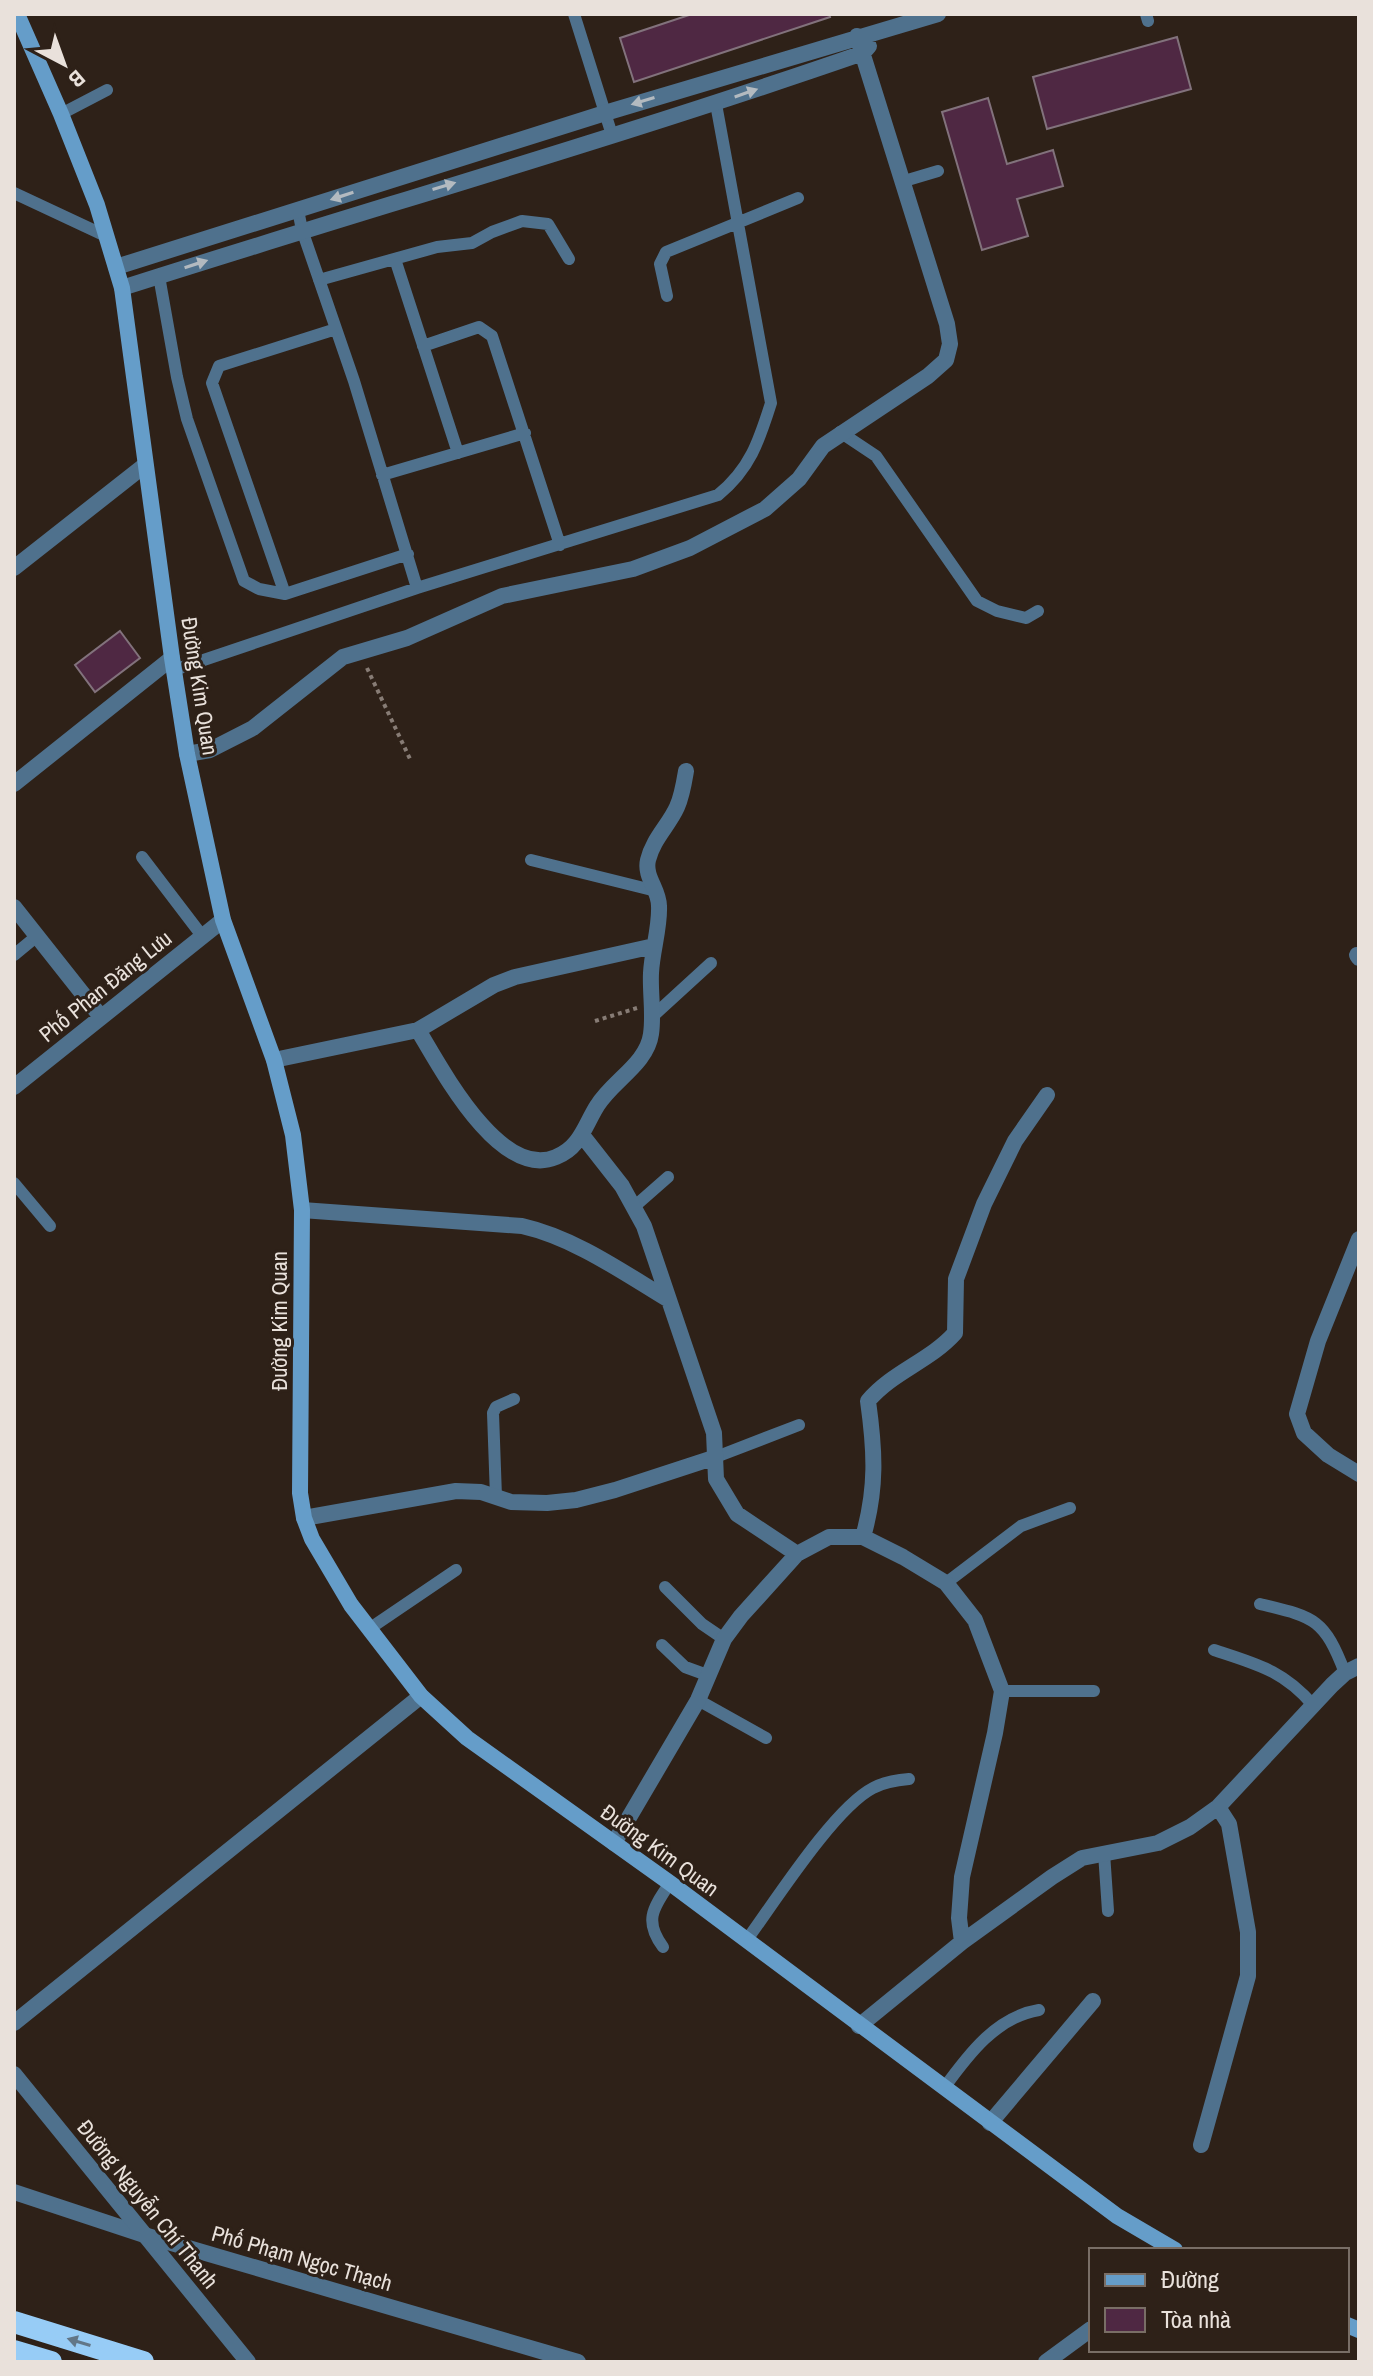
<svg xmlns="http://www.w3.org/2000/svg" width="1373" height="2376" viewBox="0 0 1373 2376" font-family="'Archivo Narrow',sans-serif">
	<rect width="100%" height="100%" fill="#2e2118"/>
	<path fill="#4f2843" stroke="#82727c" stroke-width="2" d="M692 14H829L830 17 634 82 620 38Z
		M1177 37 1191 89 1047 129 1033 77Z
		M988 98 1007 164 1053 150 1063 186 1017 199 1028 236 982 250 942 112Z
		M120 631 140 658 95 692 75 665Z"/>
	<g fill="none" stroke-linecap="round" stroke-linejoin="round">
		<path stroke="#877c75" stroke-width="4" stroke-dasharray="4 4" stroke-linecap="butt" d="M367 668 411 761
			M595 1021 637 1008"/>
		<path stroke="#4f718d" stroke-width="12" d="M574 14 612 135
			M1146 14 1148 21
			M61 114 107 90
			M901 182 938 171
			M14 193 108 237
			M298 210 302 230 354 381 417 588
			M395 259 458 453
			M159 276 177 377 187 419 244 581 259 589 285 594 408 554
			M319 280 437 247 472 243 492 232 522 221 548 224 569 259
			M667 296 660 264 666 252 798 198
			M423 346 479 327 492 336 560 545
			M840 432 876 456 977 601 997 611 1026 618 1038 611
			M382 475 525 433
			M285 594 212 383 219 366 336 329
			M174 670 417 588 718 495C750 469 759 441 771 403L716 104
			M142 857 203 937
			M531 860 656 891
			M14 955 37 936
			M652 1017 711 963
			M14 1183 50 1226
			M635 1206 668 1177
			M716 1457 799 1425
			M496 1497 493 1413 496 1407 514 1399
			M946 1583 1021 1526 1070 1508
			M665 1587 702 1624 724 1639
			M1260 1604C1314 1617 1324 1618 1345 1673
			M369 1629 456 1570
			M662 1645 685 1667 707 1675
			M1214 1650C1256 1664 1283 1670 1313 1705
			M1002 1691H1094
			M698 1700 766 1738
			M1104 1853 1108 1911
			M746 1941C774 1903 834 1808 873 1788 884 1782 896 1780 909 1779
			M663 1947C643 1920 654 1907 670 1883
			M944 2088C968 2055 996 2017 1039 2010"/>
		<path stroke="#4f718d" stroke-width="16" d="M116 267 605 113 938 14
			M122 288C369 209 618 138 863 53L869 46
			M14 568 145 465
			M187 754 210 750 253 728 343 657 407 638 502 596 633 569 690 548 765 509 799 479 823 446 928 376 946 360 950 344 947 324 857 36
			M14 784 172 658
			M14 907 101 1017
			M1357 955 1359 958
			M418 1030C441 1068 500 1181 556 1157 580 1148 585 1125 597 1106 612 1081 647 1064 651 1034 654 1014 650 993 651 973 652 951 660 928 659 906 659 889 644 877 648 860 653 839 669 825 677 807 682 796 684 783 686 771
			M274 1060 418 1030 494 985 515 977 654 946
			M14 1087 223 920
			M582 1135 622 1186 644 1226 714 1433 716 1479 737 1514 797 1554
			M302 1210 522 1226C575 1238 624 1273 669 1300
			M1359 1239 1318 1341 1297 1414 1304 1433 1328 1455 1359 1474
			M304 1518 456 1491 481 1492 511 1502 547 1503 576 1500 615 1490 716 1457
			M863 1537C877 1488 875 1451 868 1401 892 1372 930 1361 955 1333L956 1279 984 1204 1015 1141 1047 1095
			M614 1843 698 1700 724 1639 741 1616 797 1554 829 1537H863L903 1557 946 1583 975 1620 1002 1691 995 1733 962 1877 959 1918 962 1942
			M14 2023 421 1696
			M859 2026 962 1942 1052 1877 1082 1858 1158 1843 1190 1827 1218 1807 1332 1685 1345 1673 1359 1666
			M990 2123 1093 2001
			M1201 2145 1248 1976V1932L1229 1824 1218 1807
			M14 2192 144 2235 578 2362
			M1046 2362 1091 2329"/>
		<path stroke="#4f718d" stroke-width="16" d="M14 2074 248 2362"/>
		<path stroke="#659dc9" stroke-width="16" d="M17 14 61 114 97 205 122 288 172 658 187 754 223 920 274 1060 293 1135 302 1210 300 1493 304 1518 312 1539 351 1605 421 1696 467 1738 670 1883 1117 2216 1175 2250
			M1347 2325 1359 2330"/>
		<path stroke="#97ccf6" stroke-width="22" d="M14 2322 143 2362
			M14 2351 51 2362"/>
	</g>
	<defs><path id="oneway-solid" d="M-6-.8H1V-3.2L6.5 0L1 3.2V.8H-6Z" transform="scale(2)"/></defs>
	<g fill="#b3bac0">
		<use href="#oneway-solid" transform="translate(746 93) rotate(-19)"/>
		<use href="#oneway-solid" transform="translate(643 101) rotate(163)"/>
		<use href="#oneway-solid" transform="translate(444 186) rotate(-17)"/>
		<use href="#oneway-solid" transform="translate(342 196) rotate(162)"/>
		<use href="#oneway-solid" transform="translate(196 264) rotate(-18)"/>
	</g>
	<use fill="#627687" href="#oneway-solid" transform="translate(79 2342) rotate(-163)"/>
	<g text-anchor="middle" dominant-baseline="central" stroke-width="6" stroke-linejoin="round" paint-order="stroke">
		<g font-size="22" fill="#e9e1db" stroke="#2e2118">
			<text transform="translate(200 686) rotate(81)">Đường Kim Quan</text>
			<text transform="translate(105 986) rotate(-39)">Phố Phan Đăng Lưu</text>
			<text transform="translate(279 1321) rotate(-90)">Đường Kim Quan</text>
			<text transform="translate(660 1850) rotate(36)">Đường Kim Quan</text>
			<text transform="translate(148 2204) rotate(51)">Đường Nguyễn Chí Thanh</text>
			<text transform="translate(302 2258) rotate(16)">Phố Phạm Ngọc Thạch</text>
		</g>
	</g>
	<rect width="1373" height="2376" fill="none" stroke="#e9e1db" stroke-width="32"/>
	<rect x="1089" y="2248" width="260" height="104" fill="#2e2118" stroke="#796e66" stroke-width="2"/>
	<rect x="1105" y="2274" width="40" height="12" fill="#659dc9" stroke="#796e66" stroke-width="2"/>
	<text x="1161" y="2288" font-size="24" fill="#e9e1db">Đường</text>
	<rect x="1105" y="2308" width="40" height="24" fill="#4f2843" stroke="#796e66" stroke-width="2"/>
	<text x="1161" y="2328" font-size="24" fill="#e9e1db">Tòa nhà</text>
	<g transform="translate(64 64) rotate(139)" stroke="#2e2118" stroke-width="6" paint-order="stroke">
	<path d="M0-6L14 30L0 20L-14 30Z" fill="#e9e1db"/>
	<text y="-12" font-size="22" font-weight="bold" text-anchor="middle" fill="#e9e1db">B</text>
	</g>
</svg>
